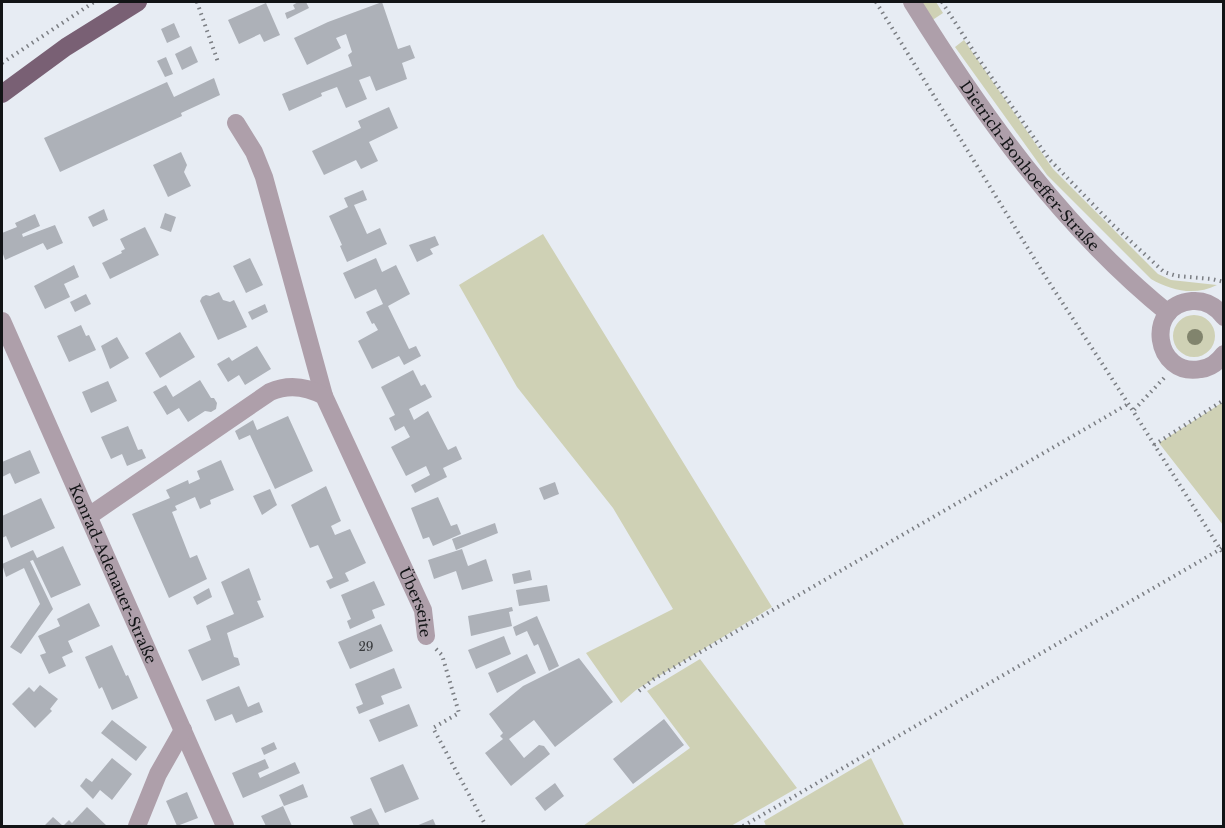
<svg xmlns="http://www.w3.org/2000/svg" width="1225" height="828" viewBox="0 0 1225 828" font-family="'Libre Baskerville',serif">
	<rect width="100%" height="100%" fill="#e7ecf3"/>
	<path fill="#cfd1b5" d="M920 2H936L943 13 931 21Z
		M964 40 1053 169 1158 274 1171 280 1217 285C1195 296 1172 291 1151 279L1047 175 955 47Z
		M543 234 772 607 636 690 621 703 586 653 673 609 613 508 517 387 459 285Z
		M1173 336a21 21 0 1 1 42 0a21 21 0 1 1-42 0Z
		M1223 402V525L1159 443Z
		M700 659 797 788 731 826H583L690 748 647 691Z
		M871 758 904 825 766 826 764 821Z"/>
	<path fill="#adb1b8" d="M298 2H306L309 8 287 19 285 13 295 9 293 5Z
		M382 2 398 49 410 45 415 58 402 63 407 79 376 91 370 76 359 80 367 99 346 108 337 87 321 93 322 96 289 111 282 94 352 66 348 55 352 52 346 34 336 38 341 48 307 65 294 38 328 22Z
		M266 3 280 35 264 42 260 34 239 44 228 20Z
		M174 23 180 37 167 43 161 29Z
		M191 46 198 62 182 70 175 54Z
		M166 57 173 74 165 77 157 61Z
		M214 78 220 95 181 113 182 116 60 172 44 138 167 82 174 97Z
		M389 107 398 128 369 142 378 161 361 169 356 160 324 175 312 151 361 128 358 121Z
		M181 152 187 165 184 172 191 186 168 197 153 165Z
		M363 190 367 200 354 205 367 234 380 228 387 244 347 262 340 246 342 245 329 216 348 207 344 198Z
		M104 209 108 220 93 227 88 217Z
		M165 213 176 217 171 232 160 228Z
		M35 214 40 226 22 234 23 237 55 225 63 243 47 250 43 243 5 260 2 251V233L17 227 15 223Z
		M145 227 159 255 110 279 102 263 122 253 121 251 125 249 120 239Z
		M435 236 439 245 430 249 433 254 417 262 409 245Z
		M250 258 263 285 246 293 233 266Z
		M376 258 382 272 396 265 410 294 388 306 409 349 416 346 421 356 404 365 399 356 372 369 358 341 378 330 374 323 372 324 366 312 383 304 376 289 355 299 343 273Z
		M74 265 79 277 64 284 70 297 45 309 34 286Z
		M219 292 223 300 230 302 234 300 247 327 218 340 200 301 202 297 206 295 210 296Z
		M86 294 91 304 75 312 70 302Z
		M265 304 268 312 252 320 248 312Z
		M81 325 86 336 89 335 96 350 69 362 57 336Z
		M180 332 195 357 160 378 145 353Z
		M117 337 129 358 110 369 101 346Z
		M257 346 271 369 245 385 239 375 228 382 217 364 229 357 232 361Z
		M413 370 421 386 425 384 432 397 409 409 414 420 428 411 448 450 456 446 462 459 443 468 447 477 415 493 411 485 430 475 426 466 406 476 391 447 410 437 404 426 395 431 389 418 395 415 381 387Z
		M200 380 211 398H214L217 403 216 409 211 412 205 411 188 422 179 408 167 415 153 392 166 385 173 397Z
		M108 381 117 401 91 413 82 392Z
		M288 416 313 471 275 489 250 435 239 440 235 431 253 420 257 430Z
		M128 426 138 450 142 449 146 458 127 466 122 454 111 459 101 437Z
		M30 450 40 473 15 484 10 473 2 477V462Z
		M221 460 234 490 210 500 211 504 200 509 195 497 175 506 177 510 172 512 190 558 197 555 207 579 169 598 132 514 170 498 166 490 188 480 189 484 200 479 197 471Z
		M555 482 559 494 544 500 539 488Z
		M326 486 341 521 331 526 335 535 350 529 366 563 345 573 349 581 330 589 326 581 333 578 318 545 310 548 291 505Z
		M270 489 277 505 262 515 253 496Z
		M438 497 451 526 457 524 461 534 433 546 429 537 423 539 411 508Z
		M41 498 55 528 11 548 6 536 2 538V516Z
		M495 523 498 533 456 550 452 539Z
		M63 546 81 585 51 598 33 560 30 561 53 609 21 654 10 647 40 604 24 568 6 577 2 564 33 550 37 558Z
		M462 549 468 566 486 559 493 581 462 590 456 571 434 579 428 560Z
		M249 568 261 600 257 601 264 617 227 633 234 657 238 658 240 665 202 681 188 650 211 640 206 626 234 614 221 582Z
		M530 570 532 580 514 584 512 574Z
		M374 581 385 605 372 610 375 618 350 629 347 621 351 619 341 595Z
		M547 585 550 601 519 606 516 590Z
		M209 588 212 597 197 605 193 597Z
		M89 603 100 626 68 641 73 652 62 657 66 666 49 674 40 655 46 653 38 636 60 626 57 619Z
		M512 607 513 611 509 612 512 626 471 636 468 616Z
		M537 616 559 666 549 671 538 644 534 646 527 631 516 636 513 627Z
		M381 624 393 651 350 669 338 642Z
		M504 636 511 654 476 669 468 650Z
		M112 645 126 676 128 675 138 698 112 710 102 687 99 689 85 657Z
		M527 654 536 673 497 693 488 673Z
		M579 658 613 702 555 747 534 720 509 739 524 758 539 745 544 746 550 754 511 786 485 753 503 739 500 736 503 733 489 714 523 686Z
		M394 668 402 688 381 696 384 704 359 714 356 707 363 704 355 684Z
		M40 685 58 699 50 709 52 711 35 728 12 704 29 687 34 692Z
		M239 686 248 707 259 702 263 712 236 723 232 714 215 721 206 700Z
		M409 704 418 726 379 742 369 720Z
		M664 719 684 745 633 784 613 759Z
		M112 720 147 747 136 761 101 733Z
		M274 742 277 749 264 755 261 748Z
		M112 758 132 774 112 800 100 790 93 799 80 786 86 778 92 782Z
		M265 759 269 768 258 773 260 778 295 762 300 773 243 798 232 773Z
		M403 764 419 799 385 813 370 778Z
		M555 783 564 796 545 811 535 798Z
		M303 784 308 797 284 806 279 795Z
		M187 792 198 818 177 826 166 801Z
		M283 806 292 826H266L261 816Z
		M87 807 107 826H63L69 820 72 823Z
		M371 808 380 826H354L350 817Z
		M53 817 63 826H44Z
		M433 819 436 826H416Z"/>
	<g fill="none" stroke-linecap="round" stroke-linejoin="round">
		<path stroke="#7b7e83" stroke-width="4" stroke-dasharray="1.5 4.5" stroke-linecap="butt" d="M197 2 218 62
			M876 2 1045 276 1133 411
			M942 2 978 58 1049 159 1113 225 1164 272 1177 276 1212 279 1224 282
			M2 63 94 2
			M1164 378 1133 411 1224 555
			M1154 445 1224 400
			M436 649 442 655 459 713 433 728 486 826
			M639 691 654 679 1128 404
			M743 826 1219 550 1224 546"/>
		<g stroke="#ae9faa" stroke-width="18">
			<path id="s1" d="M912 2C983 116 1062 227 1168 313"/>
			<path d="M236 123 254 152 264 177 324 396"/>
			<path d="M1224 317C1216 306 1205 300 1192 301 1144 305 1154 378 1201 369 1210 368 1218 362 1224 354"/>
			<path id="s2" d="M2 321 225 826"/>
			<path id="s3" d="M89 516 270 392C288 384 306 386 324 396L423 610 426 636"/>
			<path d="M137 826 158 774 183 730"/>
		</g>
		<path stroke="#796074" stroke-width="18" d="M2 94 66 47 138 2"/>
	</g>
	<circle fill="#81846d" cx="1195" cy="337" r="8"/>
	<g text-anchor="middle" dominant-baseline="central" stroke-width="5" stroke-linejoin="round" paint-order="stroke">
		<g font-size="12" fill="#393b3e">
			<text x="366" y="646">29</text>
		</g>
		<g font-size="15" fill="#121416" stroke="#f5f9ff">
			<text stroke="none"><textPath href="#s1" startOffset="202">Dietrich-Bonhoeffer-Straße</textPath></text>
			<text stroke="none"><textPath href="#s2" startOffset="276">Konrad-Adenauer-Straße</textPath></text>
			<text stroke="none"><textPath href="#s3" startOffset="502">Überseite</textPath></text>
		</g>
	</g>
	<rect width="1225" height="828" fill="none" stroke="#121416" stroke-width="6"/>
</svg>
